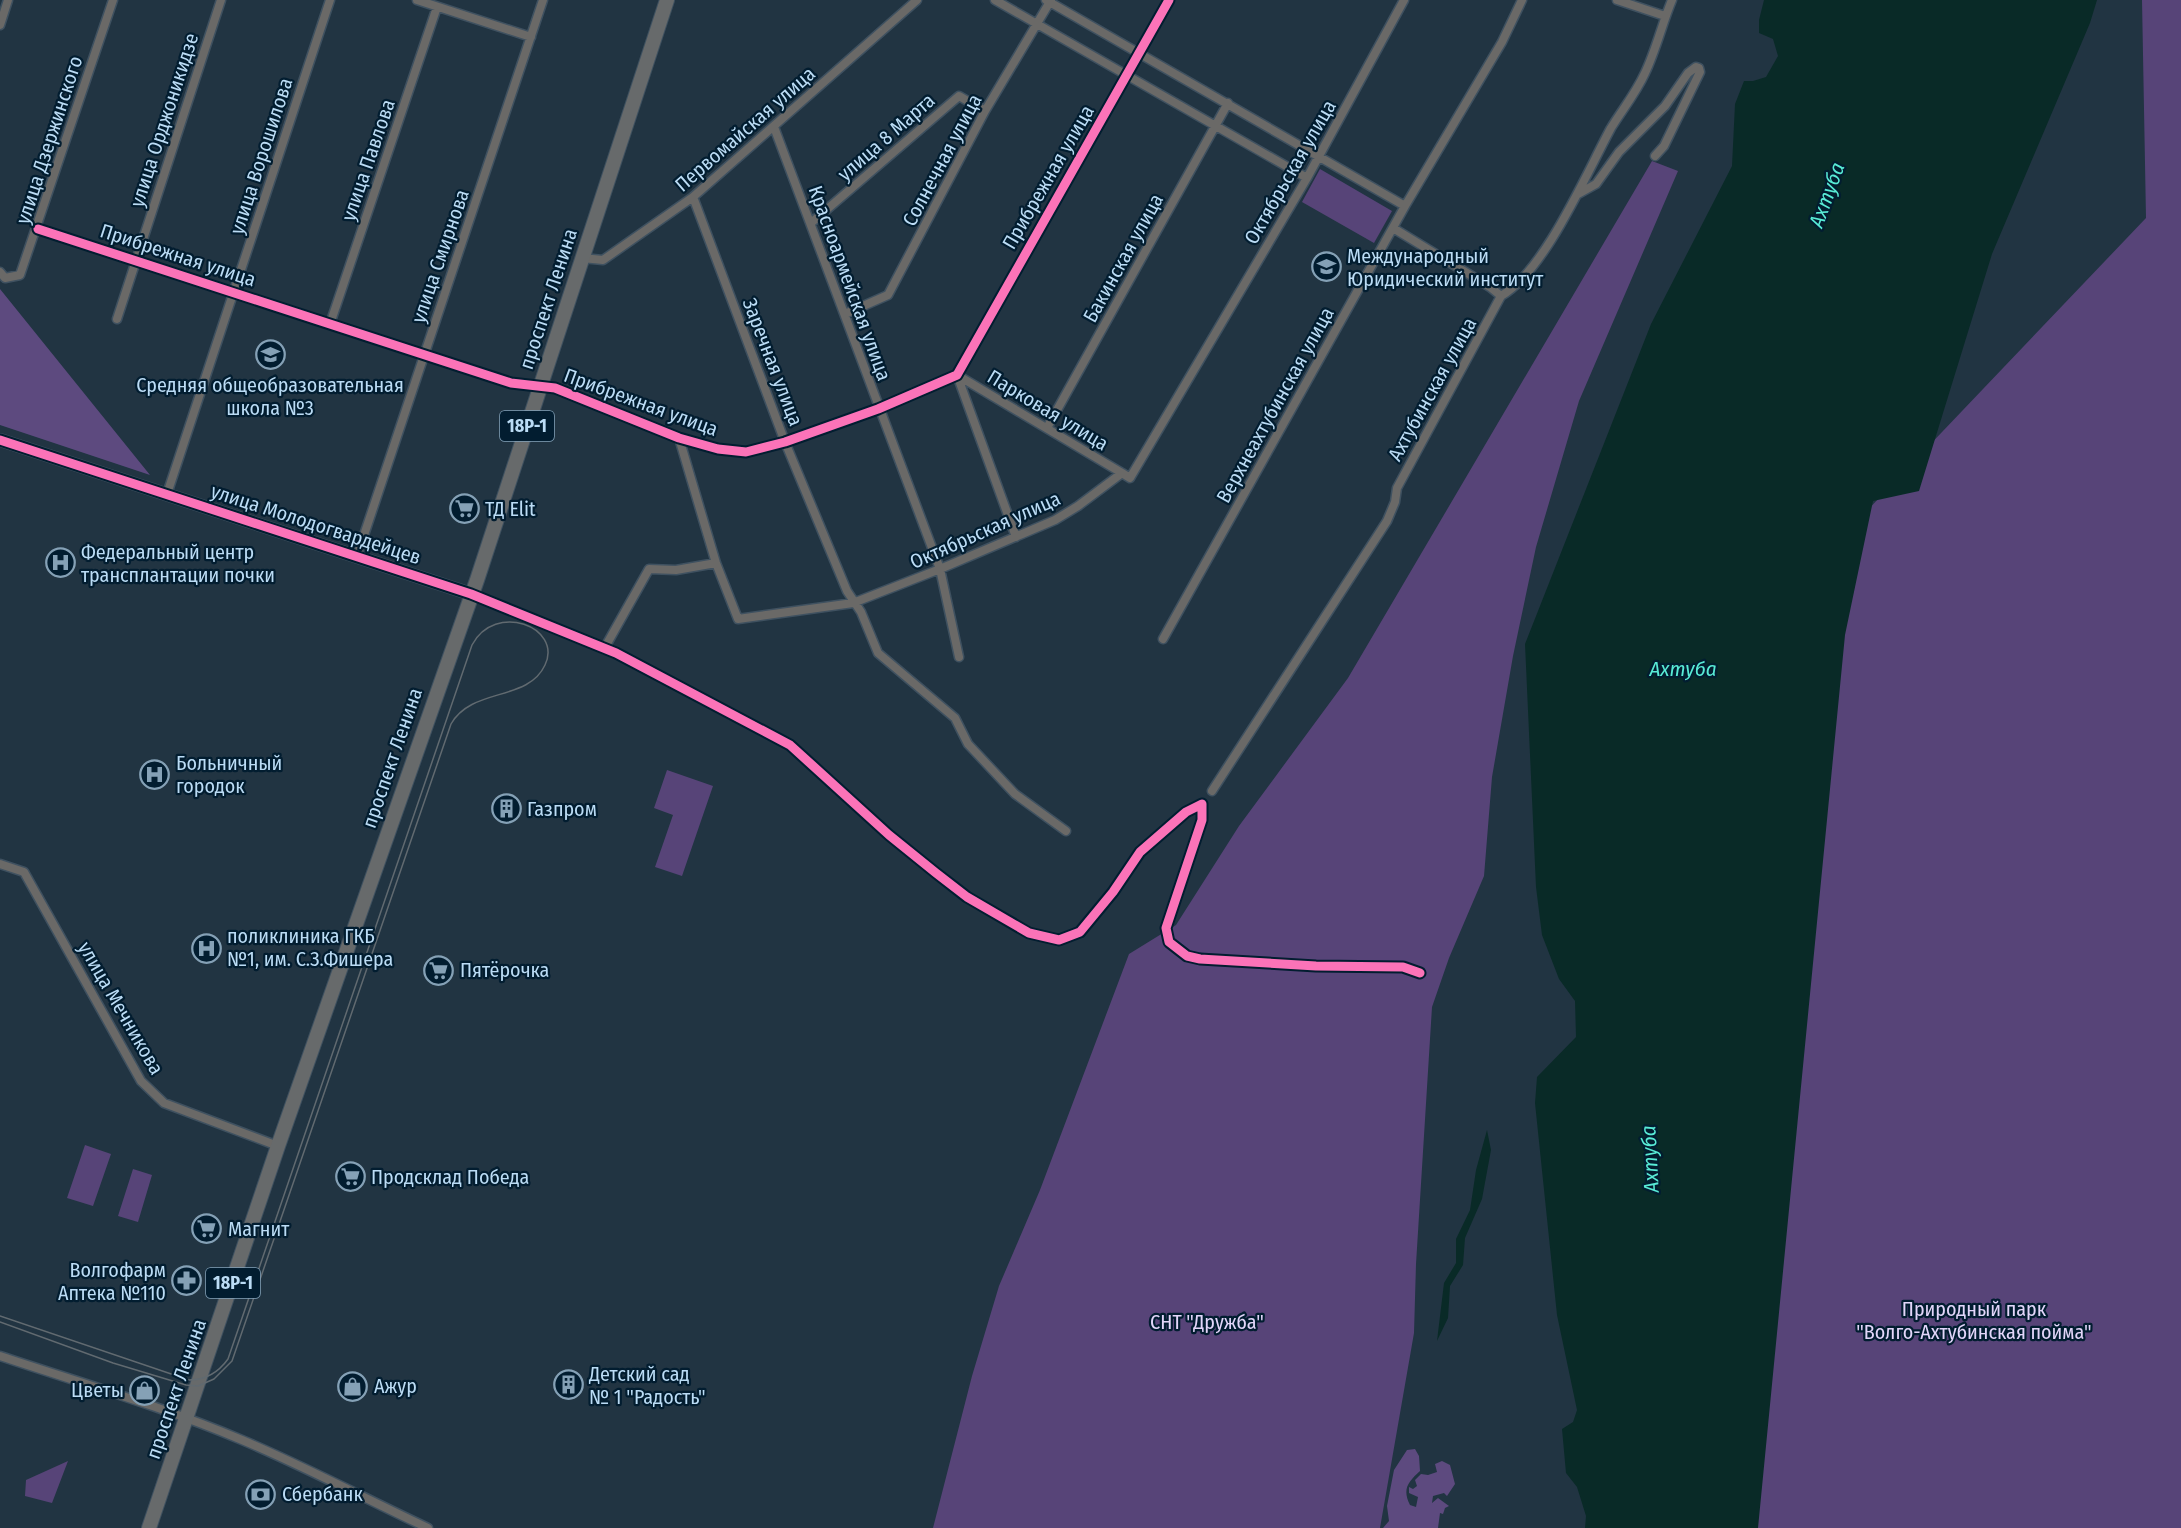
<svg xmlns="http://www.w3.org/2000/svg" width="2181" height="1528" viewBox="0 0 2181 1528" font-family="'Fira Sans Condensed',sans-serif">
	<rect width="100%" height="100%" fill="#213442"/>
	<path fill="#574478" d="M2142 0H2181V1528H1745L1841 538 2146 218Z
		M1652 161 1678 171 1579 401 1536 547 1513 656 1492 777 1484 876 1449 958 1432 1007 1416 1264 1414 1333 1380 1528H933L972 1376 999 1286 1040 1190 1129 954 1176 925 1239 826 1348 678Z
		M1320 169 1392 211 1374 243 1302 202Z
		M667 770 713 786 682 876 655 867 673 815 654 808Z
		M85 1145 111 1154 93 1206 67 1198Z
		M133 1169 152 1175 138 1222 118 1216Z
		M68 1461 52 1503 25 1496 26 1480Z"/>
	<path fill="#5d4a7f" d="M0 289 150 475 0 425Z
		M1415 1449 1419 1456 1420 1471C1408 1482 1402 1489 1410 1505L1416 1507 1418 1497 1409 1493V1487L1413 1489 1417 1486 1415 1480 1421 1474 1428 1475 1437 1472 1435 1464 1442 1461 1450 1465 1455 1484 1447 1496 1444 1493 1433 1496 1432 1503 1438 1498 1449 1506 1445 1508 1443 1514 1440 1513 1438 1528H1383L1389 1521 1387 1506 1394 1470 1407 1450Z"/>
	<path fill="#092a27" d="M1764 0H2097L2090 23 1992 254 1919 491 1873 501 1845 635 1758 1528H1585L1586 1516 1577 1487 1566 1473 1562 1429 1573 1422 1577 1410 1557 1315 1535 1103 1537 1077 1576 1037 1575 1001 1559 979 1542 935 1536 887 1525 644 1651 324 1732 166 1735 104 1744 81H1753L1766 77 1778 56 1773 39 1759 33V20Z
		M1487 1130 1491 1150 1482 1199 1465 1238 1463 1265 1450 1286 1448 1318 1437 1341 1444 1283 1456 1263V1239L1470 1210 1476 1170Z"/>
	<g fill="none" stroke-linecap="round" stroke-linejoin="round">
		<defs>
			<path id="minor" d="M417 0 531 37
				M995 0 1307 178
				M1046 0 1405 206
				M1617 0 1665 16
				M0 25 8 0
				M774 127 940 569 959 657
				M1578 194 1596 184 1619 152 1665 106 1688 73 1696 67 1699 68 1700 72 1664 146 1655 156
				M693 197 785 442 847 591 861 612 878 653 955 718 968 744 1015 794 1066 831
				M811 223 959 96 985 111
				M1393 228 1490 287 1501 296
				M38 229 511 383 555 388 679 438 718 449 746 452 785 442 878 409 957 375 1169 0
				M582 258 603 260 693 197 917 0
				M0 272 5 278 20 275 113 0
				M845 314 888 295 985 111 1051 0
				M117 319 221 0
				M330 324 437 7
				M957 375 1122 473
				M957 375 1016 537
				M1047 428 1228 103
				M679 438 716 563 738 619 853 603 940 569 1055 520 1078 506 1122 473 1130 478 1307 178 1404 0
				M167 494 330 0
				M357 556 543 0
				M471 594 616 653 790 745 889 835 936 873 967 897 1029 933 1059 940 1080 932 1113 892 1140 852 1186 812 1202 804V820L1166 928 1169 942 1187 956 1200 959 1316 966 1403 967 1420 973
				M1163 639 1405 206 1502 42 1522 0
				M604 649 649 569 676 570 716 563
				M1212 791 1387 521 1395 502 1397 488 1501 296C1545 271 1586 174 1611 128 1622 110 1636 93 1645 73 1656 50 1662 24 1672 0
				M0 864 24 872 141 1081 164 1103 278 1146
				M0 1356C81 1383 164 1407 242 1440 306 1467 366 1499 428 1528"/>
			<path id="tertiary" d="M0 440 471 594"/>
			<path id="primary" d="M149 1528 278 1146 477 580 667 0"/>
		</defs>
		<use href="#minor" stroke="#3f5160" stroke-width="11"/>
		<use href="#tertiary" stroke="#3f5160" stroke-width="14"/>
		<use href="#primary" stroke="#3f5160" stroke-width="16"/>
		<use href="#minor" stroke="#6a6967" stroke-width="8"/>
		<use href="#tertiary" stroke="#6a6967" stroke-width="10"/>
		<use href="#primary" stroke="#676a6b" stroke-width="14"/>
		<path stroke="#616a70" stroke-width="1.5" d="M0 1316 189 1380C206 1380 218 1373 228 1359L472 645C495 601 563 627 545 665 528 702 472 687 451 724L232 1361 214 1379 198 1386 186 1385 113 1363 0 1322"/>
		<defs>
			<path id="cycleway" d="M38 229 511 383 555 388 679 438 718 449 746 452 785 442 878 409 957 375 1169 0
				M0 440 471 594 616 653 790 745 889 835 936 873 967 897 1029 933 1059 940 1080 932 1113 892 1140 852 1186 812 1202 804V820L1166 928 1169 942 1187 956 1200 959 1316 966 1403 967 1420 973"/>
		</defs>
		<use href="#cycleway" stroke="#021d30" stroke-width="13"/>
		<use href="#cycleway" stroke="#fb73b8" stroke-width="9"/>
	</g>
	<defs>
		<symbol id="university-ring" viewBox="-11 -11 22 22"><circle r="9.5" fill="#021d30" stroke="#85a1b6" stroke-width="1.5"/><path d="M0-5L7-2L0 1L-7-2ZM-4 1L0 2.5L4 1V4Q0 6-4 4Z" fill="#85a1b6"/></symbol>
		<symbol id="school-ring" viewBox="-11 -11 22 22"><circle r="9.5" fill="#021d30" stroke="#85a1b6" stroke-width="1.5"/><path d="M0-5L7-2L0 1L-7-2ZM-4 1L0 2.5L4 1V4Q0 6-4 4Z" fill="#85a1b6"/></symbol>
		<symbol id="supermarket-ring" viewBox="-11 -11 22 22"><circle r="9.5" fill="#021d30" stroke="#85a1b6" stroke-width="1.5"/><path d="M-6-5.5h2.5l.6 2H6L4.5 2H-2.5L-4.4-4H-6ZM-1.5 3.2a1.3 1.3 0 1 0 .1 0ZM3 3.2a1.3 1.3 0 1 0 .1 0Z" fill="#85a1b6"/></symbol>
		<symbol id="hospital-ring" viewBox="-11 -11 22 22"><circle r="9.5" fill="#021d30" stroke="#85a1b6" stroke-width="1.5"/><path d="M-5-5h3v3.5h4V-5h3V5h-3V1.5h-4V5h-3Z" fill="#85a1b6"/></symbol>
		<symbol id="building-ring" viewBox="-11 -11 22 22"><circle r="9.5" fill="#021d30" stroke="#85a1b6" stroke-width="1.5"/><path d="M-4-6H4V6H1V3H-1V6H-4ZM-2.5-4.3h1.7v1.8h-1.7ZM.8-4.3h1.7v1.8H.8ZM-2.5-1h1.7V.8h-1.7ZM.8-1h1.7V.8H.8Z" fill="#85a1b6"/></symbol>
		<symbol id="pharmacy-ring" viewBox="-11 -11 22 22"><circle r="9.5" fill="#021d30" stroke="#85a1b6" stroke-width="1.5"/><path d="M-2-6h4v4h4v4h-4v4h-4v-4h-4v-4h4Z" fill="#85a1b6"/></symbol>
		<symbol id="shop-ring" viewBox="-11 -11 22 22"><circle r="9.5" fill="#021d30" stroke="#85a1b6" stroke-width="1.5"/><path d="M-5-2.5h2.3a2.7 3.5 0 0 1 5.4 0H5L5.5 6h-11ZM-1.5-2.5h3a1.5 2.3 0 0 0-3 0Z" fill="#85a1b6"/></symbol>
		<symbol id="bank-ring" viewBox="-11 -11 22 22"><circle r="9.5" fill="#021d30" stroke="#85a1b6" stroke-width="1.5"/><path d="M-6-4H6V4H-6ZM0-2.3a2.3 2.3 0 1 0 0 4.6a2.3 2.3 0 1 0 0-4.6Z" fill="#85a1b6"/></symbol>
	</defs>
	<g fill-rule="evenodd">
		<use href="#university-ring" x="1310" y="250" width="33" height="33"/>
		<use href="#school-ring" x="254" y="338" width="33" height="33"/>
		<use href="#supermarket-ring" x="448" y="492" width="33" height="33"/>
		<use href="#hospital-ring" x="44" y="546" width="33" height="33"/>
		<use href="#hospital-ring" x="138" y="758" width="33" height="33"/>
		<use href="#building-ring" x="490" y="792" width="33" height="33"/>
		<use href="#hospital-ring" x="190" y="932" width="33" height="33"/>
		<use href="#supermarket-ring" x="422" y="954" width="33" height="33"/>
		<use href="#supermarket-ring" x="334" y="1160" width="33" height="33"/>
		<use href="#supermarket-ring" x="190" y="1212" width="33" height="33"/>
		<use href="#pharmacy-ring" x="170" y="1264" width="33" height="33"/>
		<use href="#building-ring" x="552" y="1368" width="33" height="33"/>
		<use href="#shop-ring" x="336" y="1370" width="33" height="33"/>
		<use href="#shop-ring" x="128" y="1374" width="33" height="33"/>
		<use href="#bank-ring" x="244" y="1478" width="33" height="33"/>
	</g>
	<g text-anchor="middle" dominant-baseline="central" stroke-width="4.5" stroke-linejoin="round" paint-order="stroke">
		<g fill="#021d30" stroke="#84a3ba" stroke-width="1.5">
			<rect x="500" y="411" width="54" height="30" rx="4.5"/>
			<rect x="206" y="1268" width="54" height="30" rx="4.5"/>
		</g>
		<g font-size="18" font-weight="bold" fill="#bbdcf5">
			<text x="527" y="426">18Р-1</text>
			<text x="233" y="1283">18Р-1</text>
		</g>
		<g font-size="20" fill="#bbdcf5" stroke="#021d30">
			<text transform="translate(164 120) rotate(-72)">улица Орджоникидзе</text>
			<text transform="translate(745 129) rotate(-41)">Первомайская улица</text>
			<text transform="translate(886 137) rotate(-41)">улица 8 Марта</text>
			<text transform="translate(49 140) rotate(-72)">улица Дзержинского</text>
			<text transform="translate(261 156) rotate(-72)">улица Ворошилова</text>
			<text transform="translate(368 160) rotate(-71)">улица Павлова</text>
			<text transform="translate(942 160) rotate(-62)">Солнечная улица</text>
			<text transform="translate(1290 172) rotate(-60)">Октябрьская улица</text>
			<text transform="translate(1048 177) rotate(-60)">Прибрежная улица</text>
			<text transform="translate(178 255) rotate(18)">Прибрежная улица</text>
			<text transform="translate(440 256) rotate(-71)">улица Смирнова</text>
			<text transform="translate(1123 258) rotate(-61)">Бакинская улица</text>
			<text transform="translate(850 283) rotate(70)">Красноармейская улица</text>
			<text transform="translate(548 299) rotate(-72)">проспект Ленина</text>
			<text transform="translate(773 362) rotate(69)">Заречная улица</text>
			<text transform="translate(1432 389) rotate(-61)">Ахтубинская улица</text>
			<text transform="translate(641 402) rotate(20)">Прибрежная улица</text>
			<text transform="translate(1275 405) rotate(-61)">Верхнеахтубинская улица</text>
			<text transform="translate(1048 410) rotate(31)">Парковая улица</text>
			<text transform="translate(316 524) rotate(18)">улица Молодогвардейцев</text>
			<text transform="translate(985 530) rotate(-24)">Октябрьская улица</text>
			<text transform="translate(392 758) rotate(-71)">проспект Ленина</text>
			<text transform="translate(121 1008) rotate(60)">улица Мечникова</text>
			<text transform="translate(176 1389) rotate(-71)">проспект Ленина</text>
		</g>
		<g font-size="20" fill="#bbdcf5" stroke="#021d30" text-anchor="start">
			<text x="1347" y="256">Международный<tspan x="1347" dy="23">Юридический институт</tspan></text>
			<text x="270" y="385" text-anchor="middle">Средняя общеобразовательная<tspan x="270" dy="23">школа №3</tspan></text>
			<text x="485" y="509">ТД Elit</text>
			<text x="81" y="552">Федеральный центр<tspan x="81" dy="23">трансплантации почки</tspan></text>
			<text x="176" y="763">Больничный<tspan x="176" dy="23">городок</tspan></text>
			<text x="527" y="809">Газпром</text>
			<text x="227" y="936">поликлиника ГКБ<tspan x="227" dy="23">№1, им. С.З.Фишера</tspan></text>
			<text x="460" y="970">Пятёрочка</text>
			<text x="371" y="1177">Продсклад Победа</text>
			<text x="228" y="1229">Магнит</text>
			<text x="166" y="1270" text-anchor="end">Волгофарм<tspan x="166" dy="23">Аптека №110</tspan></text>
			<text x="589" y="1374">Детский сад<tspan x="589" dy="23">№ 1 "Радость"</tspan></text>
			<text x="374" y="1386">Ажур</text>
			<text x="124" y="1390" text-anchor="end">Цветы</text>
			<text x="282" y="1494">Сбербанк</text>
		</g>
		<g font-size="20" fill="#e3d6fa" stroke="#021d30">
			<text x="1974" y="1309">Природный парк<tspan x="1974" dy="23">"Волго-Ахтубинская пойма"</tspan></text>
			<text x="1207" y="1322">СНТ "Дружба"</text>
		</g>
		<g font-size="21" font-style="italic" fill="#58ebd6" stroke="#021d30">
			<text transform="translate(1827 195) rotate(-70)">Ахтуба</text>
			<text x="1683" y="669">Ахтуба</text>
			<text transform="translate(1650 1159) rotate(-93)">Ахтуба</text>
		</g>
	</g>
</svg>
